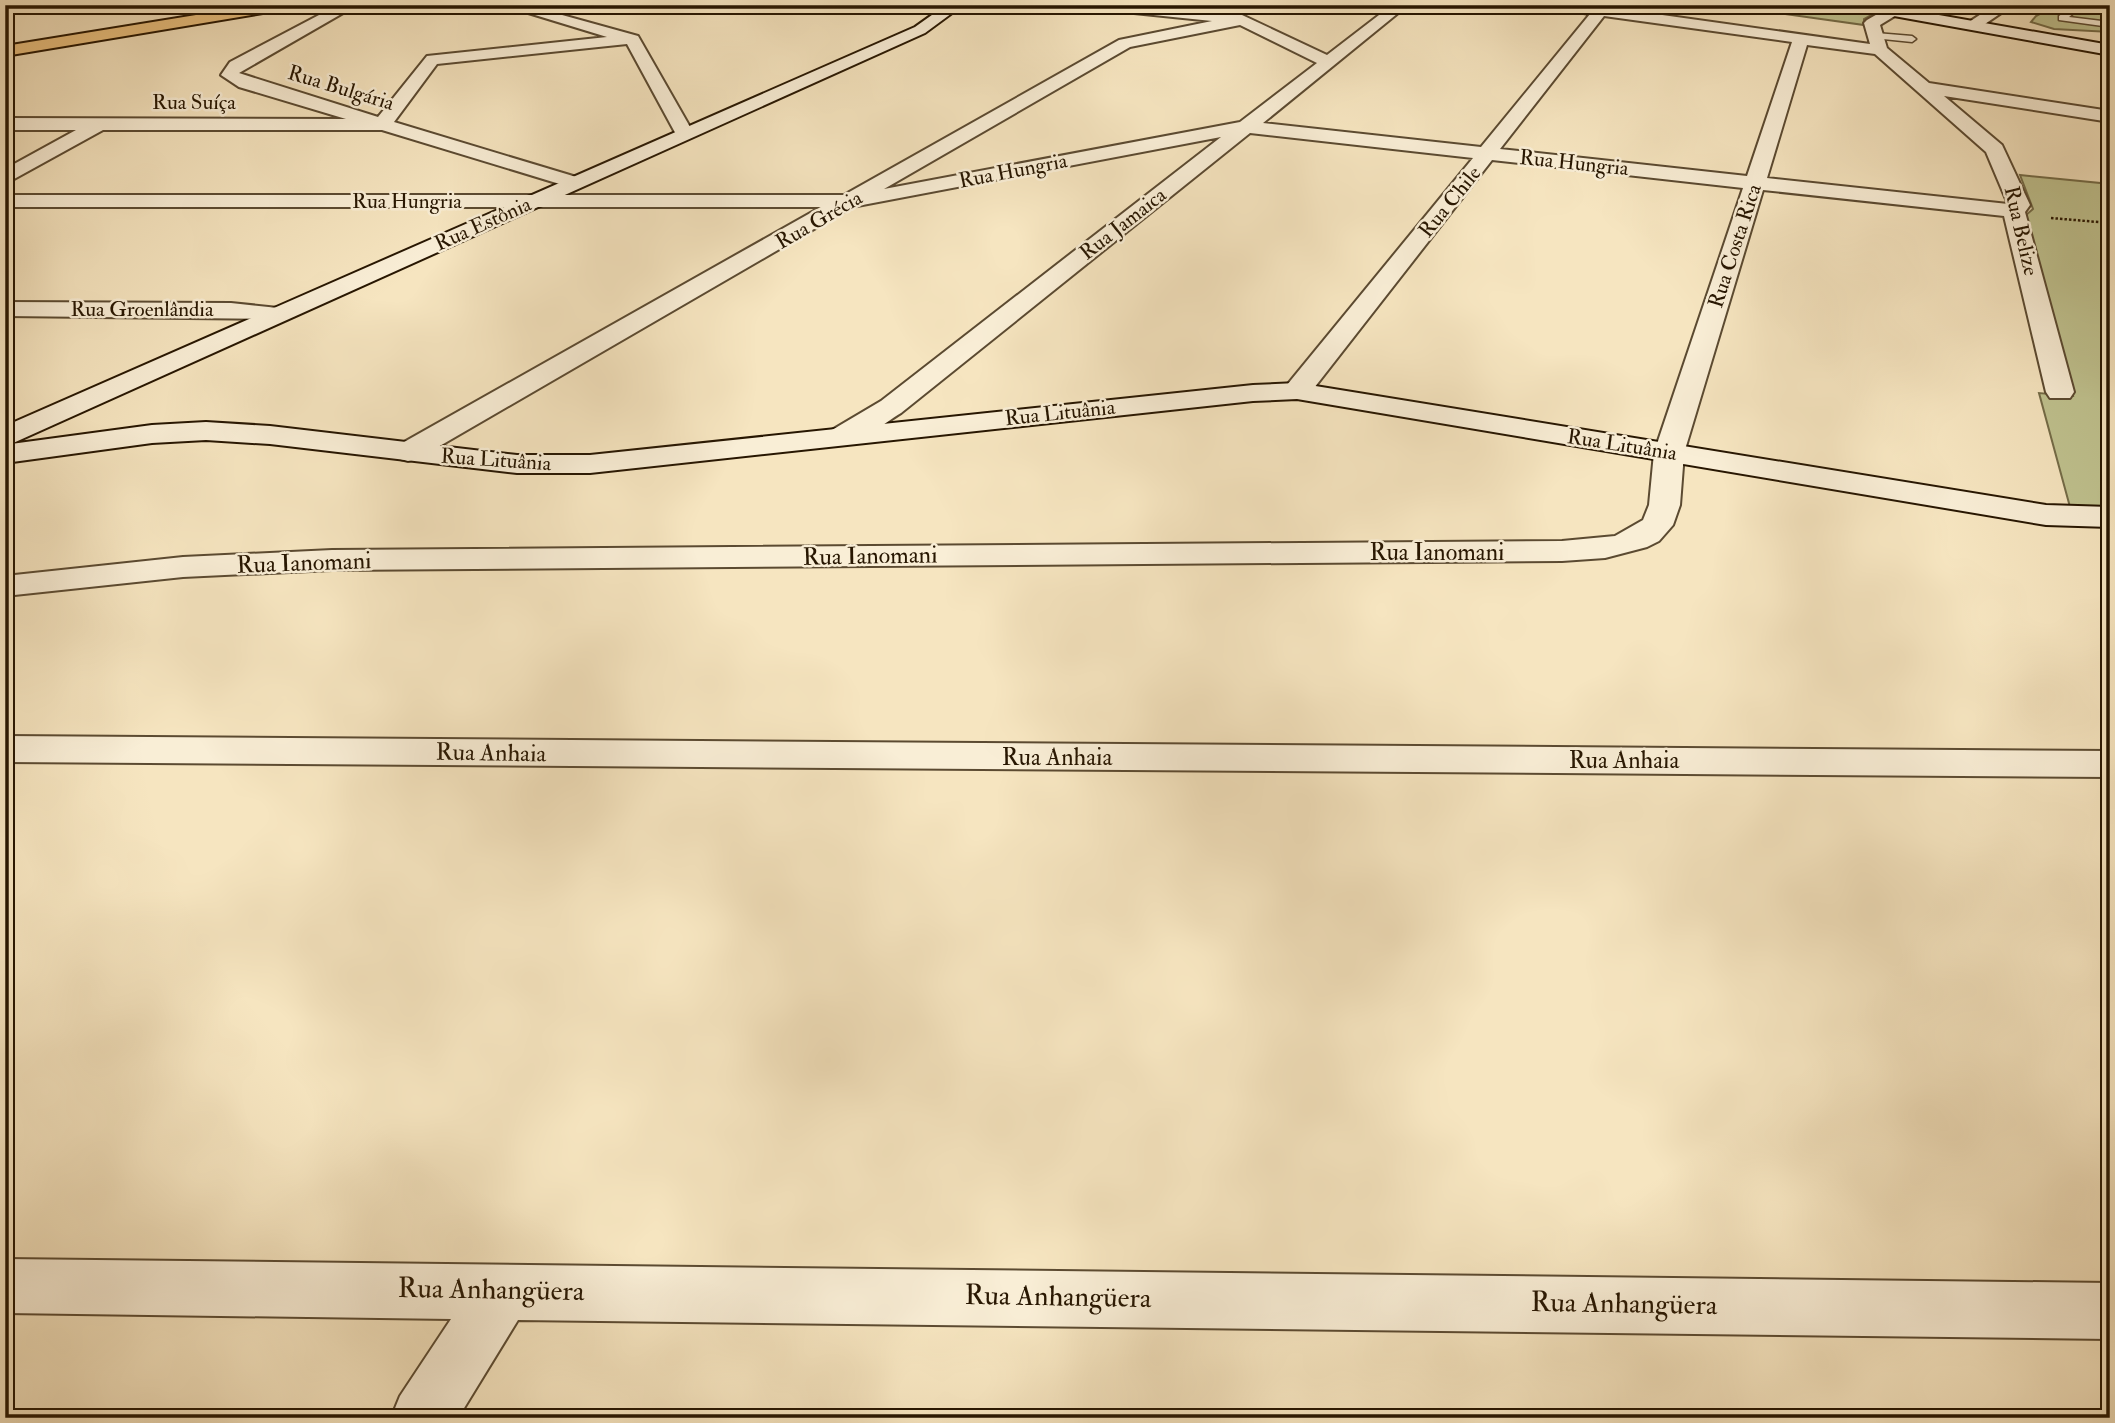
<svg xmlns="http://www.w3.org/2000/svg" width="2115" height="1423" viewBox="0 0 2115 1423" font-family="'IM FELL Double Pica',serif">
	<rect width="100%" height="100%" fill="#f6e5c0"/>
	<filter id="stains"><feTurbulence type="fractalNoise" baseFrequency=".00286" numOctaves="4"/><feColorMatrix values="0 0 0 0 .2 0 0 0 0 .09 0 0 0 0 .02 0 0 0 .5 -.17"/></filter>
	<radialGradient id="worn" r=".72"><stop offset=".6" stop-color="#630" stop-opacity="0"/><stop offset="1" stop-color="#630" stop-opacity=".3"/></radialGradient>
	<path fill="#c0c390" stroke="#746c48" stroke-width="2" d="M1757 5H1831L1873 14 1864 19V25L1750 9Z
		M2056 5H2110V32L2054 29 2031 22 2036 16Z
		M2020 175 2110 184V506L2070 507 2039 393 2073 396 2026 215 2033 209Z"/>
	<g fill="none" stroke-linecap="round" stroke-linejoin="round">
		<defs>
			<path id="lane" d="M2074 5H2083L2069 17 2110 22V27L2059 20V16Z
				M2083 5 2110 7V11Z
				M1876 33 1912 36 1916 39 1912 42 1873 38Z"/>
			<path id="street" d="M338 5H357L239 73 378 117 427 56 607 37 502 5H526L638 36 694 134 685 140 678 138 627 44 437 64 394 122 583 179 586 183 576 189 382 130H103L5 184V169L76 130H5V118L346 119 239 87 221 75 230 62Z
				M1088 5H1141L1242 15 1327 55 1392 5H1408L1263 123 1481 147 1590 14 1557 9 1550 5H1591L1870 44 1864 23 1867 20 1888 8H1898V14L1880 25 1887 48 1929 83 2110 111V122L1944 96 2002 145 2030 205 2025 212 2074 392 2070 398H2050L2046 392 2004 216 1763 190 1684 453 1680 505 1673 525 1659 541 1647 547 1605 558 1562 561 332 570 183 577 5 596V576L183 557 332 550 1562 541 1615 536 1643 520 1649 505 1654 453 1743 188 1492 160 1307 397H1287L1283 391 1287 385 1473 158 1250 133 901 413C881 425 856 448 832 442L827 436 832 430 881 401 1221 137 852 207 419 458 408 461 397 458 393 452 397 446 821 207H5V195H844L1119 40 1212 21 1095 9ZM1604 16 1792 42 1747 176 1500 149ZM1240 25 1317 63 1240 122 884 189 1130 47ZM1807 45 1875 54 1986 152 2008 204 1767 178Z
				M1995 5H2013L1979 28H1969V22Z
				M5 302 231 303 288 309 292 314 288 319 5 316Z
				M5 736 2110 751V777L5 762Z
				M5 1259 2110 1283V1339L518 1320 458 1418H391L400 1396 451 1319 5 1313Z"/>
			<path id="secondary" d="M946 5H963L925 33 11 444 152 425 206 422 270 426 517 455H590L1253 385 1297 383 2046 505 2110 507V527L2046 525 1297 399 1253 401 590 473H517L270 444 206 440 152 443 5 463V426L915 27Z
				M1848 5H1882L2110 45V55L1855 9Z"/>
			<path id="primary" d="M5 5H36L5 13Z
				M258 5H294L287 9 5 56V46Z"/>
		</defs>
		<use href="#lane" stroke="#5b4a31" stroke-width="3"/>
		<use href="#street" stroke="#5b4a31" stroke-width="4"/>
		<use href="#secondary" stroke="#271601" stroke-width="4"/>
		<use href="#primary" stroke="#271601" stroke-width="4"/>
		<path stroke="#271601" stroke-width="2.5" stroke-dasharray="2.5 2" stroke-linecap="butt" d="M2051 218 2110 223"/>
		<use href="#lane" fill="#f9eed6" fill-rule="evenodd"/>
		<use href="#street" fill="#f9eed6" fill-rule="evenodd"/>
		<use href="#secondary" fill="#f9eed6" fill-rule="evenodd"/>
		<use href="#primary" fill="#ebc280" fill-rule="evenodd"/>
	</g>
	<g text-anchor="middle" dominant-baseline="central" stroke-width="5" stroke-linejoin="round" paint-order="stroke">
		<g font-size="21" fill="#271601" stroke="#f9eed6">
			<text transform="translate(341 88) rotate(17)">Rua Bulgária</text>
			<text x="194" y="102">Rua Suíça</text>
			<text transform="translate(1574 163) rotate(6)">Rua Hungria</text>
			<text transform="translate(1013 171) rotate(-11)">Rua Hungria</text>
			<text x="407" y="201">Rua Hungria</text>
			<text transform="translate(1450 202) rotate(-51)">Rua Chile</text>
			<text transform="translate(819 220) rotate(-30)">Rua Grécia</text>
			<text transform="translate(483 224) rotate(-24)">Rua Estônia</text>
			<text transform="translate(1123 224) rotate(-38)">Rua Jamaica</text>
			<text transform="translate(2021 231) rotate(77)">Rua Belize</text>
			<text transform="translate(1735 246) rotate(-72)">Rua Costa Rica</text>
			<text x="142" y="309">Rua Groenlândia</text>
			<text transform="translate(1060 413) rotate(-6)">Rua Lituânia</text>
			<text transform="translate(1622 445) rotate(9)">Rua Lituânia</text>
			<text transform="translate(496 460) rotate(4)">Rua Lituânia</text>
		</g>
		<g font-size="24" fill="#271601" stroke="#f9eed6">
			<text x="1437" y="552">Rua Ianomani</text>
			<text transform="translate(870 556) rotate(-1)">Rua Ianomani</text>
			<text transform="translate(304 563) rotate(-2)">Rua Ianomani</text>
			<text transform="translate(491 753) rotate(1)">Rua Anhaia</text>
			<text x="1057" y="757">Rua Anhaia</text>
			<text x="1624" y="760">Rua Anhaia</text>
		</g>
		<g font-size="28" fill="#271601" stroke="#f9eed6">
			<text transform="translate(491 1290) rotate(1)">Rua Anhangüera</text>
			<text transform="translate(1058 1297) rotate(1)">Rua Anhangüera</text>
			<text transform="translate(1624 1304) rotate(1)">Rua Anhangüera</text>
		</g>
	</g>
	<rect width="2115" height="1423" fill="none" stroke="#f6e5c0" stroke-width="28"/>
	<rect x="7" y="7" width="2101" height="1409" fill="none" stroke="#271601" stroke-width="3.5"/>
	<rect x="14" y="14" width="2087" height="1395" fill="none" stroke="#271601" stroke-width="2"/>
	<rect width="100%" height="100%" filter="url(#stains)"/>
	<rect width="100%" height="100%" fill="url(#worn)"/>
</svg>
